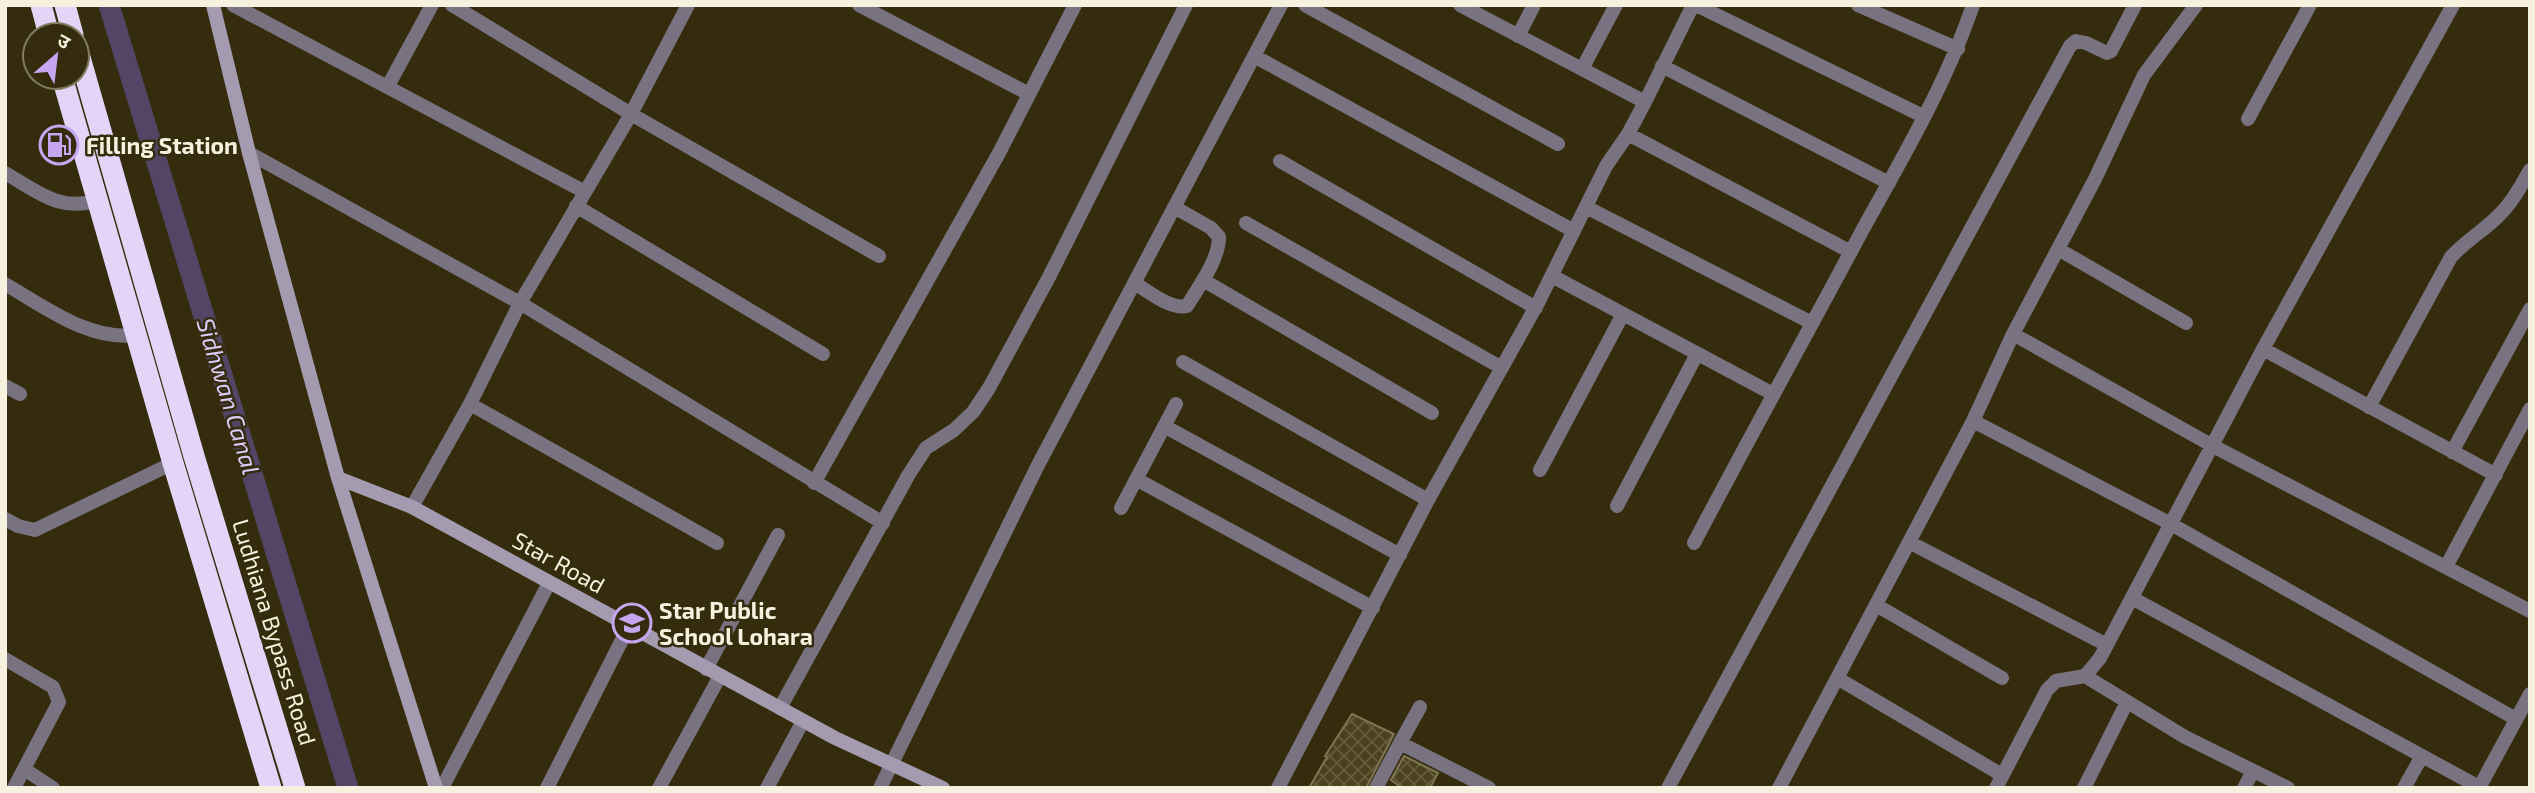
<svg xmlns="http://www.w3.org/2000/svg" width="2535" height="793" viewBox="0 0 2535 793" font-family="'Exo 2','Noto Sans Devanagari',sans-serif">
	<defs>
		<pattern id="building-cross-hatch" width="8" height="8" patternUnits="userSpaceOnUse" patternTransform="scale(1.75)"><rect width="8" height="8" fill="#4a411d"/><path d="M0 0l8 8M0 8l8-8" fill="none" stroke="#655d3d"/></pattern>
	</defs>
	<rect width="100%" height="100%" fill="#342c0c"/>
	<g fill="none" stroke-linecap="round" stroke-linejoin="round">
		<path stroke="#534565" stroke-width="21" d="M109 5 348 788"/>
	</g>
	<path fill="url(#building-cross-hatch)" stroke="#7d7553" stroke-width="2" d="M1352 714 1394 734 1366 788H1309L1327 757 1325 756Z
		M1404 756 1438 773 1430 788H1402L1391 780Z"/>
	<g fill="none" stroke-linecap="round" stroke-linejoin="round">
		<path stroke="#797381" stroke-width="14" d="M233 5 585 192
			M452 5 631 114 688 5
			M859 5 1029 94
			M1305 5 1558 144
			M1460 5 1645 102
			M1696 5 1923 116
			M1858 5 1958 49
			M1518 36 1534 5
			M1254 56 1574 231
			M1662 66 1889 183
			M1582 69 1616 5
			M388 86 432 5
			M2248 119 2310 5
			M1628 134 1851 252
			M249 153 520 303 883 523
			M1280 161 1536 308
			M5 173C37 191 60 213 98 200
			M576 206 823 354
			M1586 207 1812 323
			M1246 223 1502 368
			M2058 249 2186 323
			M1552 276 1773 394
			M1203 280 1432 413
			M1134 283C1149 291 1170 310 1187 306 1199 286 1219 260 1219 237L1211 228 1174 207
			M5 284C45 307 89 341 136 335
			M2013 334 2213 446 2530 611
			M2263 349 2496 475
			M1183 362 1428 500
			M5 386 20 394
			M470 404 717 543
			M2369 407 2451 257C2467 239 2487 229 2502 212 2514 200 2522 184 2530 170
			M1973 421 2171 524 2516 719
			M1164 426 1400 555
			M2452 452 2530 309
			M1540 470 1623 314
			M1136 479 1373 608
			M814 483 999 153 1075 5
			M1617 506 1697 354
			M412 507 470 404 520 303 631 114 879 256
			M1121 508 1176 404
			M5 519 18 526 35 530 173 463
			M1909 542 2107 645
			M1694 543C1749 438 1807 334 1863 229 1903 157 1946 84 1973 5
			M2446 567 2530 409
			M2132 598 2479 787
			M1876 605 2002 678
			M5 659 53 687 59 702 14 788
			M706 669 778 535
			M2085 676 2100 658 2263 349 2453 5
			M1837 678 2002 775
			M780 708 909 474 926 448 954 430 973 412 989 388 1049 277 1186 5
			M1400 743 1420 707
			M24 769 53 788
			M442 788 549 583
			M547 788 629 626
			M659 788 720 676
			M767 788 803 721
			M880 788 1037 467 1281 5
			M1278 788 1429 498 1539 301 1606 166 1628 134 1645 102 1693 5
			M1376 788 1400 743 1489 788
			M1668 788 2070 46 2076 41 2086 43 2107 53 2111 51 2135 5
			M1779 788 1973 421 2013 334 2095 179 2144 75 2196 5
			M1996 788 2047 690 2056 681 2085 676 2185 737 2288 788
			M2084 788 2127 702
			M2244 788 2253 771
			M2404 788 2422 756
			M2479 788 2530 694"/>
		<path stroke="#a49bb1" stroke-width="14" d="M213 5 249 153 338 478 436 788
			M338 478 412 507 835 738 943 788"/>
		<path stroke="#e4d5f8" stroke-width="21" d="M41 5 49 35
			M65 5 73 35
			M77 47 194 456 295 788
			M62 77 173 463 271 788"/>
	</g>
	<defs>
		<symbol id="fuel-ring" viewBox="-11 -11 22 22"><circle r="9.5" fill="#342c0c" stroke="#c6a6f0" stroke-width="1.5"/><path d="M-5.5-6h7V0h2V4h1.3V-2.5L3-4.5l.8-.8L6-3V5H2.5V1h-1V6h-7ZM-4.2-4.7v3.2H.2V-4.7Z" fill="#c6a6f0"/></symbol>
		<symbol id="school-ring" viewBox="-11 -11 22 22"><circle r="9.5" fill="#342c0c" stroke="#c6a6f0" stroke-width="1.5"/><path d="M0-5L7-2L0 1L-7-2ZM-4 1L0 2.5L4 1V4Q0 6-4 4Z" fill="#c6a6f0"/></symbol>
	</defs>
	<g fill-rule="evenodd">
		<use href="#fuel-ring" x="37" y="123" width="44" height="44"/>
		<use href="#school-ring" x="610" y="601" width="44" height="44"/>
	</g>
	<g text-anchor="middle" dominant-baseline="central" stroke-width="5" stroke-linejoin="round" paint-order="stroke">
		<g font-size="23" font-weight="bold" fill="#f5f1de" stroke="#342c0c" text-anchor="start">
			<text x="86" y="145">Filling Station</text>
			<text x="659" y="610">Star Public<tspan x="659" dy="26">School Lohara</tspan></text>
		</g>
		<g font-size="23" fill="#f5f1de" stroke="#342c0c">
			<text transform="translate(559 562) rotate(29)">Star Road</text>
			<text transform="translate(275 632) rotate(73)">Ludhiana Bypass Road</text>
		</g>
		<g font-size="24" font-style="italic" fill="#e0ccfb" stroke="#342c0c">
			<text transform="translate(229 396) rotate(73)">Sidhwan Canal</text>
		</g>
	</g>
	<rect width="2535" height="793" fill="none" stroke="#f5f1de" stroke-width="14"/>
	<g transform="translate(56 56) rotate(28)"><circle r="33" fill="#342c0c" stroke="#817b60" stroke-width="2"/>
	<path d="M0-5L12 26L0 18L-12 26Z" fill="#c6a6f0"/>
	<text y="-10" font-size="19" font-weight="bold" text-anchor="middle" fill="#f5f1de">उ</text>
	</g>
</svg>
